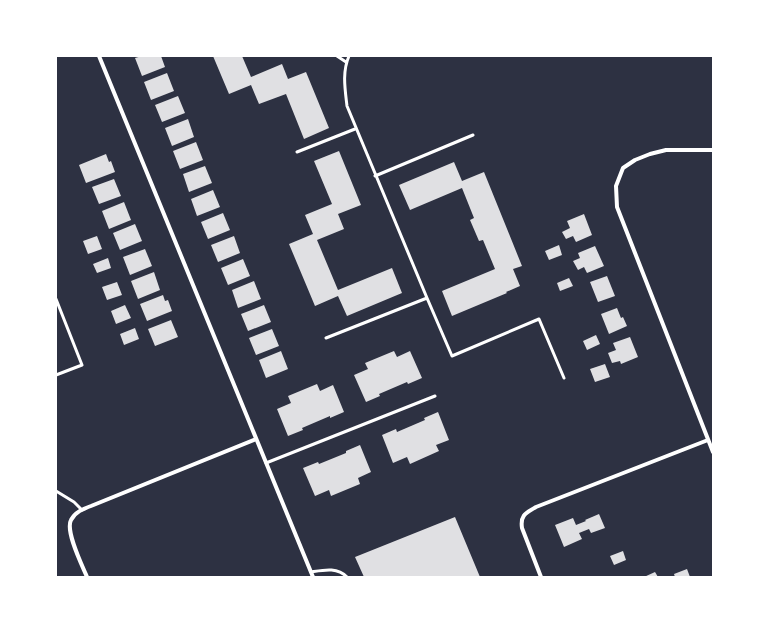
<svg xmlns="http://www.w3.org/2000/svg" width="769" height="633" viewBox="0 0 769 633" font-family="Mulish,sans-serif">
	<rect width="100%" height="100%" fill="#2d3142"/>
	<path fill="#e0e0e3" d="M142 56H161L165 67 142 76 135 58Z
		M213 56H242L251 77 282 64 288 79 306 72 329 128 304 139 286 94 259 104 251 85 229 94Z
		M167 73 174 91 151 100 144 82Z
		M178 96 185 113 162 122 155 105Z
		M188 119 194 137 172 146 165 128Z
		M196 142 203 160 180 169 173 151Z
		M339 151 361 205 338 214 344 229 317 240 338 290 392 268 402 293 347 316 338 296 315 306 289 244 313 234 305 215 332 204 314 161Z
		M106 154 109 162 111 161 115 172 86 183 79 165Z
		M454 162 462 181 484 172 522 266 513 269 520 286 506 292 507 293 452 316 442 291 495 269 483 240 479 241 470 220 474 218 462 188 410 210 399 185Z
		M205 166 212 183 189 192 183 174Z
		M114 179 121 196 99 204 92 187Z
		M213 190 220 207 197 216 191 199Z
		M124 202 131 220 109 229 102 211Z
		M223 213 230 230 208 239 201 222Z
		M584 214 592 235 576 242 573 236 566 239 562 232 570 228 567 221Z
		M135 224 142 241 120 250 113 233Z
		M97 236 102 249 88 254 83 241Z
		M234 236 240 253 218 262 211 245Z
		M559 245 562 255 549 260 545 251Z
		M595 246 604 266 587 273 584 267 578 270 573 261 580 258 578 253Z
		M145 249 152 266 130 275 123 257Z
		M108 258 111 268 97 273 93 264Z
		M243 259 250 276 228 285 221 268Z
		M154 272 160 290 138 299 131 281Z
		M607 276 615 296 598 302 590 282Z
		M569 278 573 286 560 291 557 283Z
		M254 281 261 299 238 308 232 290Z
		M117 282 122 295 107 300 102 287Z
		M163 295 165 301 168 300 172 311 147 321 140 304Z
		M125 305 131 318 116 324 111 311Z
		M264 305 271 322 248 331 241 314Z
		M617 308 621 318 623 317 627 326 609 334 601 314Z
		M171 320 178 337 155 346 148 329Z
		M135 328 139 339 124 345 120 334Z
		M272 329 279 346 256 355 249 338Z
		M596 335 600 344 587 350 583 341Z
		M630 337 638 357 621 364 620 361 612 363 608 353 616 350 613 343Z
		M281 351 288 369 266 378 259 360Z
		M394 351 397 357 410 351 422 378 408 384 407 382 379 394 380 396 366 402 354 375 368 369 365 363Z
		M605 364 610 377 595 382 590 369Z
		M317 384 320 391 333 385 344 412 330 418V416L302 428 303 430 288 436 277 409 291 403 288 396Z
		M438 412 449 440 436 445 439 451 410 464 407 457 393 463 382 435 396 429 397 432 425 420 424 418Z
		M360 445 371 472 358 478 360 484 331 496 329 490 315 496 303 468 318 462 319 464 346 453V451Z
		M599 514 605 528 591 533 589 529 579 533 582 539 564 547 555 525 573 518 576 525 586 521 585 520Z
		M455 517 480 577H364L355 557Z
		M623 551 626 560 614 565 610 556Z
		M687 569 690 577H675L674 574Z
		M655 572 658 577H644Z"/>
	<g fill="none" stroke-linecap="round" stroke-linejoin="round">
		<path stroke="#fff" stroke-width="3" d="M337 56 346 62
			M349 56C342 72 345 89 347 106L427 298 452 356 539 319 564 378
			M297 152 355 129
			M375 176 473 135
			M56 299 82 365 56 375
			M326 338 427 298
			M266 463 435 396
			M56 491 74 502 82 510
			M311 572C324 570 337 567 347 577"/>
		<path stroke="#fff" stroke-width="4" d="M99 56 313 577
			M713 150H666L650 154 635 160 623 168 616 186 617 207 713 452
			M87 577C82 565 65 531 71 520 75 512 83 509 91 506L256 439
			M541 577 522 528C520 515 526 513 536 507L708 440"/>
	</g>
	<rect width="769" height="633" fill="none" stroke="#ffffff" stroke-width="114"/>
</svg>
